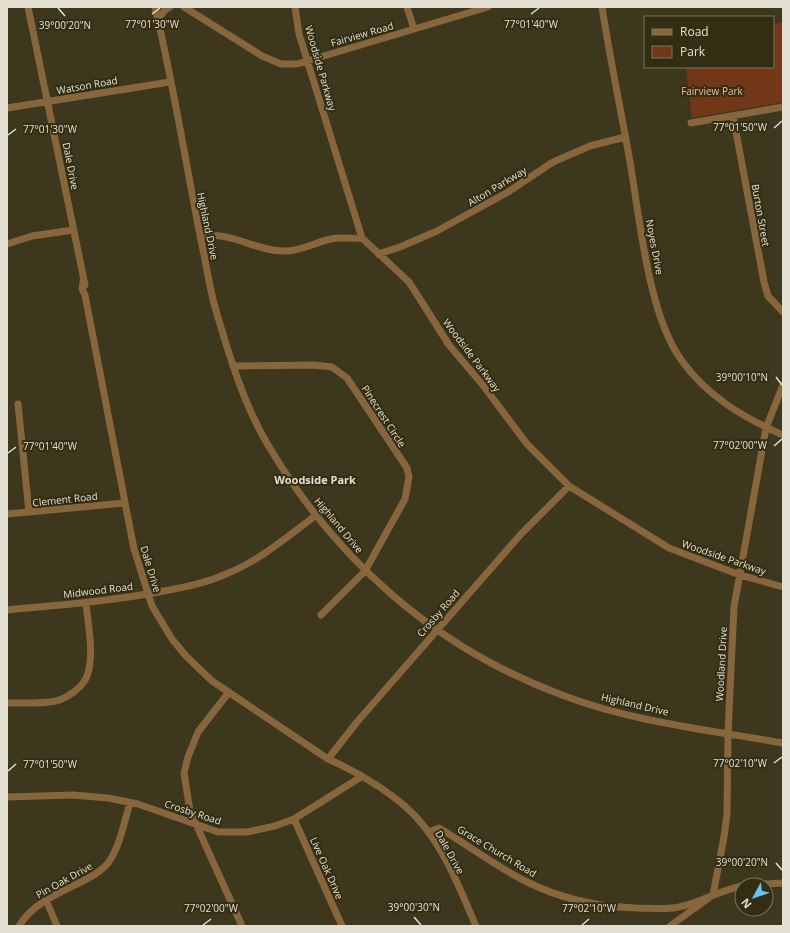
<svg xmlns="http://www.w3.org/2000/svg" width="790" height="933" viewBox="0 0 790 933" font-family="'Open Sans',sans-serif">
	<rect width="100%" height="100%" fill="#3c371d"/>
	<path fill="#723618" d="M783 22V102L692 118 686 67H773V24Z"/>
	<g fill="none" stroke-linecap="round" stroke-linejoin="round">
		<path stroke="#87663d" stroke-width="7" d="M28 7 85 285
			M155 7C174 86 186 166 202 245 207 268 210 292 217 314 230 358 244 405 268 445 336 560 435 648 562 695 632 722 709 730 783 743
			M184 7 262 56 281 64H297L488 7
			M295 7 299 34 362 238 409 282 449 345 482 384 527 444 569 486 669 548 740 575 783 587
			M407 7 414 29
			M602 7C610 59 621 110 630 162 640 219 648 315 682 361 707 396 744 418 783 435
			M158 19 165 10 170 7
			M7 108 170 82
			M733 116 764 282 768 296 783 312
			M691 123 783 107
			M200 237C230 230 254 251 284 251 299 252 316 242 331 239 341 237 352 239 362 238
			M7 244 32 236 73 230
			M378 254 400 247 437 231 508 192 553 162 590 146 625 137
			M83 282 82 289 85 295 134 549 152 606 172 639 186 656 212 681 328 759C360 773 402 798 423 825 447 854 461 892 476 926
			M233 366 314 365 332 367 347 378 407 468 409 477 405 499 365 571 321 615
			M18 404 29 512
			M7 514 125 503
			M7 610C60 605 112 601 164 591 185 587 206 583 226 574 259 561 287 537 315 516
			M229 692 198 732 188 757 184 773 190 811 242 926
			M7 703C23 703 41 704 56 701 68 698 85 686 88 673 94 652 88 625 86 603
			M328 759 357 722 521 534 569 486
			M7 797 73 795 108 798 138 804 218 832H247L275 826 294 819 361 777
			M294 819 342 926
			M428 832 439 828C468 845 495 866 525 881 559 898 598 907 636 908 650 908 665 910 679 907 700 903 720 890 742 886
			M747 885 783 883
			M46 900 57 926
			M19 926C33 903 59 893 83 881 92 876 101 872 108 863 120 847 124 822 130 803
			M670 926 713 895 724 837 727 814 728 733 734 607 766 428 783 385"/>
	</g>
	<path fill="none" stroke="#e3e0d1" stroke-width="1.5" d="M58 8 65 16M152 14 160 8M531 14 539 8M774 128 782 121M8 135 16 129M776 377 782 385M774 446 782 439M8 453 16 447M774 763 782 757M8 771 16 764M776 863 782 870M414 917 421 925M203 925 211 919M582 925 589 919"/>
	<g text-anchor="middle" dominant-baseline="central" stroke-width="4" stroke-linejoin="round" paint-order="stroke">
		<g font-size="10" fill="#e3e0d1" stroke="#322d13">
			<text transform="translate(362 34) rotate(-16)">Fairview Road</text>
			<text transform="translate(321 68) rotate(74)">Woodside Parkway</text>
			<text transform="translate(87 85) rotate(-10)">Watson Road</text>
			<text transform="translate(71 166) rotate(79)">Dale Drive</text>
			<text transform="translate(497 186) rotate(-31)">Alton Parkway</text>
			<text transform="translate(761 215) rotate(80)">Burton Street</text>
			<text transform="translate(208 226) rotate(78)">Highland Drive</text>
			<text transform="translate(655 247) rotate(79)">Noyes Drive</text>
			<text transform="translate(472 355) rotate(53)">Woodside Parkway</text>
			<text transform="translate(384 416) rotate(57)">Pinecrest Circle</text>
			<text transform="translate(65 499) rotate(-6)">Clement Road</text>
			<text transform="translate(339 525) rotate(50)">Highland Drive</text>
			<text transform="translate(724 557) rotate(19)">Woodside Parkway</text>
			<text transform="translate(151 569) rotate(73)">Dale Drive</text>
			<text transform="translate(98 590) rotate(-7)">Midwood Road</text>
			<text transform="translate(438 613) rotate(-49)">Crosby Road</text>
			<text transform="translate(721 664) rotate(-87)">Woodland Drive</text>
			<text transform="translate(635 704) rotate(13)">Highland Drive</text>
			<text transform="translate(193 812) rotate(18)">Crosby Road</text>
			<text transform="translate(497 851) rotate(31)">Grace Church Road</text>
			<text transform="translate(450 852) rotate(61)">Dale Drive</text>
			<text transform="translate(327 868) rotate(66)">Live Oak Drive</text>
			<text transform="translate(64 880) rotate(-29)">Pin Oak Drive</text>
		</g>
		<g font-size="10" fill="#f6bca2" stroke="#322d13">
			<text x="712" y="91">Fairview Park</text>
		</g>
		<g font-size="11" font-weight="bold" fill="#e3e0d1" stroke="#322d13">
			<text x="315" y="479">Woodside Park</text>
		</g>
	</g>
	<g font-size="10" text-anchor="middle" fill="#e3e0d1" stroke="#322d13" stroke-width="4" stroke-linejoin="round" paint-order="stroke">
		<text x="152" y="28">77°01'30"W</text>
		<text x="531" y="28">77°01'40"W</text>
		<text x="65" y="29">39°00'20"N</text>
		<text x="740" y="131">77°01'50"W</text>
		<text x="50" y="133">77°01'30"W</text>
		<text x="742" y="381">39°00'10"N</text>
		<text x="740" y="449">77°02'00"W</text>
		<text x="50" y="450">77°01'40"W</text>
		<text x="740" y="767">77°02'10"W</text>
		<text x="50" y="768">77°01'50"W</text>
		<text x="742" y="866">39°00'20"N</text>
		<text x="414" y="911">39°00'30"N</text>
		<text x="211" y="912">77°02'00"W</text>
		<text x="589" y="912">77°02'10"W</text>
	</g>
	<rect width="790" height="933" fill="none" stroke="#e3e0d1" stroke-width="16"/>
	<rect x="644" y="16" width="130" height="52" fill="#322d13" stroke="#79755f"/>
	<rect x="652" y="29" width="20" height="6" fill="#87663d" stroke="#79755f"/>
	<text x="680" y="36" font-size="12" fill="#e3e0d1">Road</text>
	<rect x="652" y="46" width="20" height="12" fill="#723618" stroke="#79755f"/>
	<text x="680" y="56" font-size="12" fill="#e3e0d1">Park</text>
	<g transform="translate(754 897) rotate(230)"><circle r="19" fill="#322d13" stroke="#79755f"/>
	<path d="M0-3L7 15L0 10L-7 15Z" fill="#6ac3f1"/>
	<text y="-6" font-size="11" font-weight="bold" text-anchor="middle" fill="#e3e0d1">N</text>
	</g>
</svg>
